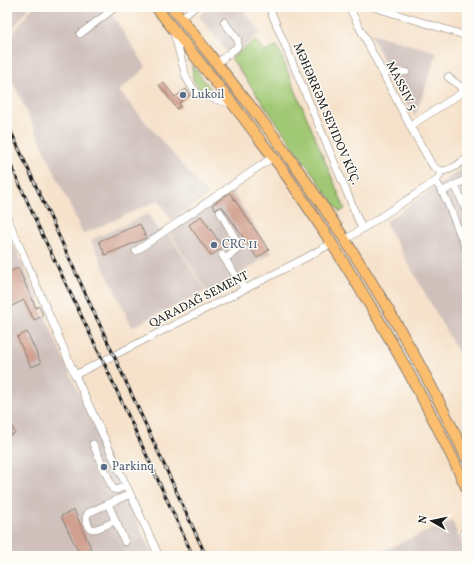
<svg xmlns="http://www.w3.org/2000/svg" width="474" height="563" viewBox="0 0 474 563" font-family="Vollkorn,serif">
	<rect width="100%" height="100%" fill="#fdfcf7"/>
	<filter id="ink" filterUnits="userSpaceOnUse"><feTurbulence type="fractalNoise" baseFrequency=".025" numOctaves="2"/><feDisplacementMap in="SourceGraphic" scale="8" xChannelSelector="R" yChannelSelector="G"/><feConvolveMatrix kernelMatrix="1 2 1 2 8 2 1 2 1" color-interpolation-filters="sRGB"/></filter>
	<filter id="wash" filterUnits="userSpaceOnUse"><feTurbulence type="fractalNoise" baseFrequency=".012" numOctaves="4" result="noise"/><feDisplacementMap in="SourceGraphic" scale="16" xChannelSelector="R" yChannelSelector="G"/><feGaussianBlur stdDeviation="0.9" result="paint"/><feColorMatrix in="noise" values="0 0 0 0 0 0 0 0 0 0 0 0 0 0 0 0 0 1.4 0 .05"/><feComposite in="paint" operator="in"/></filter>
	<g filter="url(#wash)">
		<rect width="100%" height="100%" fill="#f6e2cb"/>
		<path fill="#cfc0bb" d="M7 7H29L7 37Z
			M33 7H107L146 67 119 91 208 195 171 220 159 200 83 234 7 69V41Z
			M210 7H240L261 33 231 57 199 16Z
			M370 33 437 52 415 117 392 79 395 69 386 65Z
			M467 165V368L385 222Z
			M231 190 272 253 209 294 169 232Z
			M148 214 162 236 168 233 206 291 132 327 91 240Z
			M7 229 72 378 153 556H7Z
			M452 521 467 556H370Z"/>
		<path fill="#a1c974" stroke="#5e7248" d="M256 40 264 52 277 46 345 209 340 212 231 58Z
			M192 65 215 94 200 89 193 80Z"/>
		<g id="blocks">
			<path fill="#d09f8e" d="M163 82 175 97 186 89 190 95 179 103 181 106 177 109 159 85Z
				M230 193 269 250 257 258 222 206 218 208 216 210 212 205Z
				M201 216 223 247 211 256 189 225Z
				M140 224 146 238 105 255 99 241Z
				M18 268 36 308 39 306 43 316 34 320 24 300 10 307 7 301 11 299 7 291V273Z
				M27 332 41 363 31 367 17 337Z
				M7 414 15 433 7 437Z
				M74 510 91 548 79 553 61 516Z"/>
		</g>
	</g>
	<g filter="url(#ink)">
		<use href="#blocks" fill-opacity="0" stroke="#897f74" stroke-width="1"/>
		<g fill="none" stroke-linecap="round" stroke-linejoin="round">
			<defs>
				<path id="minor" d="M269 7 338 171 362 229
					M349 7 410 126 431 163 434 167 440 171
					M373 7 467 36
					M181 18 195 7
					M174 33 186 77C189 83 193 91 200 95L233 104
					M80 34 116 7
					M217 63 237 47 238 43V40L224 22
					M382 72H406
					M410 126 460 94 462 91 460 86 448 77
					M440 171C451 171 459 164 467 158
					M436 181 446 199 467 251
					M455 185 467 179
					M443 191 455 185 467 213
					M220 212 239 245 238 249 225 259
					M7 217 75 375 159 556
					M345 240 436 181 440 175V171
					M136 251 273 157
					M222 255 245 289
					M75 375 245 289 309 256 332 243
					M93 444 113 489 116 490 126 486
					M108 504 125 542
					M115 521C110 523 94 532 90 528 88 526 87 521 86 518L88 513 130 494
					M467 527C462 532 465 537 467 543"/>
				<path id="highway" d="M156 7C186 46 218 84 248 124 259 139 271 154 282 169 352 270 416 377 467 489
					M172 7C198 39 223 72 249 104 260 119 273 134 284 150 353 247 417 350 467 459"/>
			</defs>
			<use href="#minor" stroke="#897f74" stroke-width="8"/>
			<use href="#highway" stroke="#897f74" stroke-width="12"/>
			<use href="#minor" stroke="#fff" stroke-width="7"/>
			<use href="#highway" stroke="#fbbd6e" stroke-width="10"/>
			<defs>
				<path id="rail" d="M7 123 206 556
					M7 156 40 230 103 361 193 556"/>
			</defs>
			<use href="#rail" stroke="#1c1c1c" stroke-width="3"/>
			<use href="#rail" stroke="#fdfcf7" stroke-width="1.5" stroke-dasharray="4.5" stroke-linecap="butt"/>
		</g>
	</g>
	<g fill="#5c6f8a" stroke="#fdfcf7" stroke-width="1.5">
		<circle cx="183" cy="95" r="4"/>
		<circle cx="214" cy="245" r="4"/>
		<circle cx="104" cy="467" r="4"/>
	</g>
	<g text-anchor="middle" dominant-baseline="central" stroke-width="3" stroke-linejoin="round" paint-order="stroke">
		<g font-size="12" fill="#1c1c1c" stroke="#fdfcf7">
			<text transform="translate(401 86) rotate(63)">MASSIV 5</text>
			<text transform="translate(326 114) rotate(67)">MƏHƏRRƏM SEYIDOV KÜÇ.</text>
			<text transform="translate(199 300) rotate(-27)">QARADAĞ SEMENT</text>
		</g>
		<g font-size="12" fill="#4e5e75" stroke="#fdfcf7" text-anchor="start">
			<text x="191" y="95">Lukoil</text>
			<text x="222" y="245">CRC 11</text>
			<text x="112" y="467">Parkinq</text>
		</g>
	</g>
	<rect width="474" height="563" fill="none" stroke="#fdfcf7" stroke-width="24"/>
	<g transform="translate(432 521) rotate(279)" stroke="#fdfcf7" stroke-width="3" paint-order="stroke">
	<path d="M0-3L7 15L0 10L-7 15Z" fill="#1c1c1c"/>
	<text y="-6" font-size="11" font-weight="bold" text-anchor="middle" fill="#1c1c1c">N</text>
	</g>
</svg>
